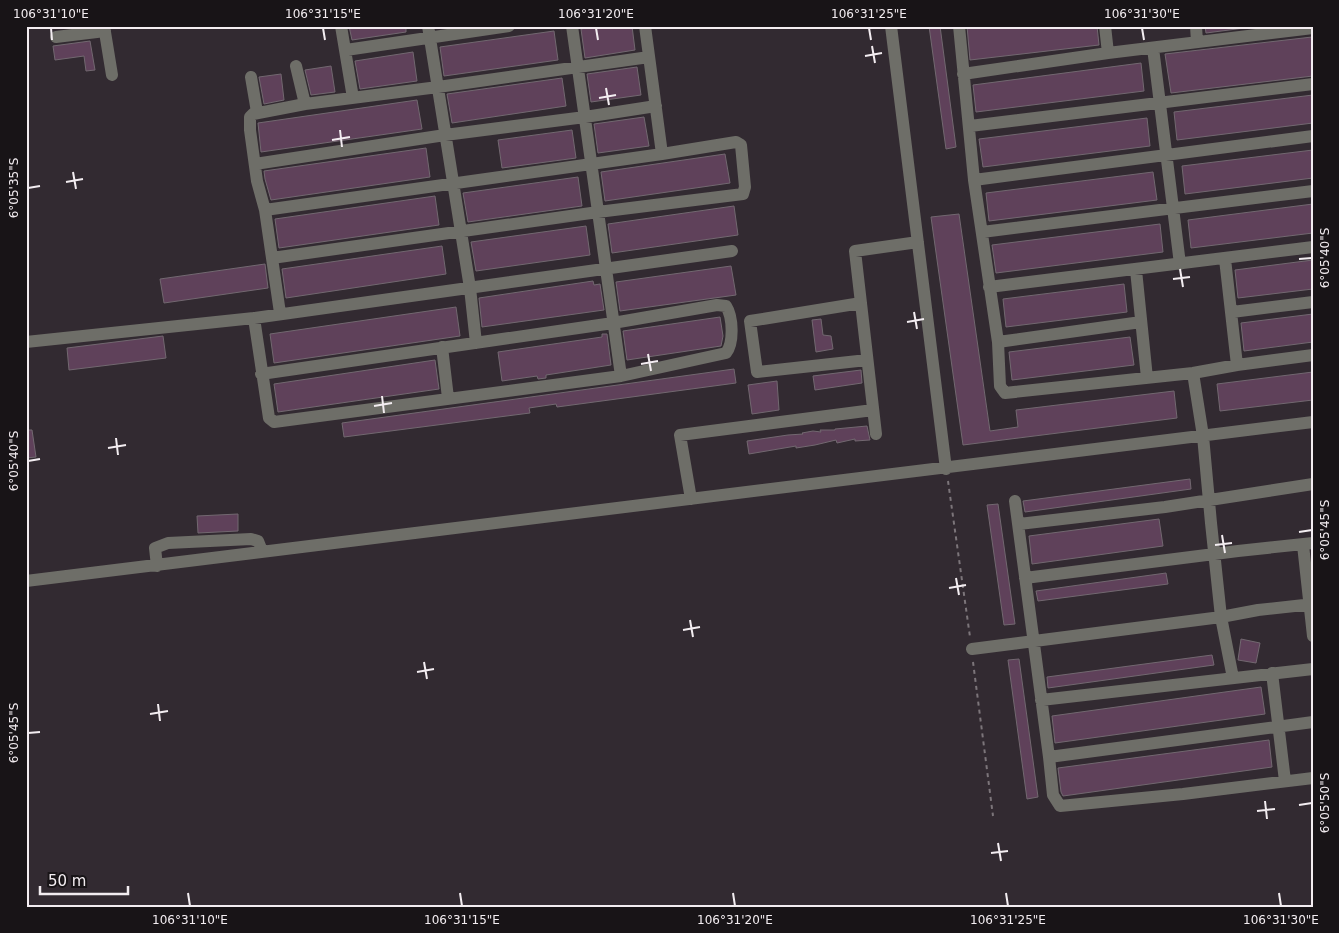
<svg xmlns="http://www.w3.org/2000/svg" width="1339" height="933" viewBox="0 0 1339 933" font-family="'DejaVu Sans',sans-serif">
	<rect width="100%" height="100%" fill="#322a31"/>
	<path fill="#5f415a" stroke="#726870" d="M349 26H406V32L352 40Z
		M596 26H632L635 50 585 58 581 29Z
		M929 26H940L956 147 946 149Z
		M967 26H1097L1099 45 970 60Z
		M1205 26H1260L1206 33Z
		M554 31 558 60 444 76 440 47Z
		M1312 37 1313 76 1171 93 1165 54Z
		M90 41 95 70 86 71 84 56 55 60 53 46Z
		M413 52 417 81 360 89 355 61Z
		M1141 63 1144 91 976 112 973 85Z
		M331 66 335 92 311 95 305 70Z
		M637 67 641 95 591 102 587 74Z
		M281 74 284 100 264 104 259 77Z
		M562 78 566 106 452 123 447 94Z
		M1313 95V123L1177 140 1174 112Z
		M417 100 422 129 261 152 258 123Z
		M644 117 649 146 598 153 594 124Z
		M1147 118 1150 146 983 167 979 139Z
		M572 130 576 158 502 168 498 140Z
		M426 148 430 177 271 200 265 179 264 171Z
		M1313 150V178L1185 194 1182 166Z
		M725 154 730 183 605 201 601 172Z
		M1153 172 1157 200 989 221 986 193Z
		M578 177 582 206 468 222 463 193Z
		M435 196 439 225 279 248 275 219Z
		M1313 204V233L1191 248 1188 220Z
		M734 206 738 235 612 253 608 224Z
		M959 214 990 431 1018 427 1016 410 1174 391 1177 418 963 445 931 217Z
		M1160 224 1163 252 996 273 992 245Z
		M586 226 590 255 476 271 471 242Z
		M442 246 446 274 286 298 282 269Z
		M1313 260V289L1238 298 1235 270Z
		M265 264 268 288 164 303 160 279Z
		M731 266 736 295 620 311 616 282Z
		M593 281 594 285 600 284 604 310 482 327 479 298Z
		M1124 284 1127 312 1006 327 1003 299Z
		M456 307 460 336 274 363 270 334Z
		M1313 314V342L1244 351 1241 323Z
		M720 317 723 336 721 346 627 360 623 331Z
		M821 319 823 335 831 336 833 349 816 352 812 320Z
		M602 334H607L611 365 546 375V378L538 379 537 376 502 381 498 352 602 337Z
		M163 336 166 358 69 370 67 348Z
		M1130 337 1134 365 1012 380 1009 352Z
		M435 360 439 389 278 412 274 384Z
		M734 369 736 383 557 407 556 404 529 408 530 413 344 437 342 423Z
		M861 370 862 383 815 390 813 376Z
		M1313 372V400L1220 411 1217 384Z
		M777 381 779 410 752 414 748 385Z
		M867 426 870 440 855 441V439L837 443 836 440 815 445 796 448V446L749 454 747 441 788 435 803 434 802 433 813 431 821 432 820 430H835V429Z
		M26 430H32L36 457 26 458Z
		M1190 479 1191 489 1025 512 1023 501Z
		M998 504 1015 624 1004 625 987 505Z
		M238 514V531L198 533 197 516Z
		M1159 519 1163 546 1032 564 1029 536Z
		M1166 573 1168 584 1038 601 1036 591Z
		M1241 639 1260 643 1256 663 1238 660Z
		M1212 655 1214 665 1048 688 1047 677Z
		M1019 659 1038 797 1027 799 1008 660Z
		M1261 687 1265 714 1055 743 1052 716Z
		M1269 740 1272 767 1063 796 1061 792 1058 768Z"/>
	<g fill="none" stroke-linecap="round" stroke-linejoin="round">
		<path stroke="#7c757a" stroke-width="2" stroke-dasharray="4 4" stroke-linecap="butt" d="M948 481 970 637
			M973 662 993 816"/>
		<path stroke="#6e6e68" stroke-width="12" d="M104 26 112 75
			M341 26 353 98
			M428 26 470 288 476 343
			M572 26 621 376
			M645 26 662 154
			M891 26 946 469
			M959 26 974 180 998 342 1000 386 1005 393 1193 373 1237 365 1313 355
			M1105 26 1108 53
			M1196 26 1197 42
			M56 37 105 31
			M1153 48 1180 264
			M346 50 509 26
			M296 66 305 104
			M963 74 1108 53 1313 28
			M251 77 257 112
			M970 126 1313 84
			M255 164 445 135 585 117 656 106
			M974 180 1313 136
			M265 210 662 154 736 142 741 145 745 187 743 194 598 212 272 258
			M982 232 1313 191
			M1225 259 1237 365
			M1136 270 1147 378
			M989 287 1313 247
			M861 303 750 321 757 372 867 360
			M1232 312 1313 302
			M280 313 265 210 257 181 250 130V117L253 114 305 104 438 87 649 57
			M254 318 269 418 274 422 621 376 726 353C734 343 733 317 726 306L717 305 613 323 261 374
			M26 342 254 318 732 251
			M998 342 1141 322
			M442 347 448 398
			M1193 373 1203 436 1211 523 1221 617 1233 678
			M876 434 855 251 918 242
			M691 499 680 435 873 410
			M1015 501 1049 757 1053 795 1060 806 1183 794 1313 778
			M1019 524 1165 507 1313 484
			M1303 545 1313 636
			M157 566 155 548 168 543 251 539 258 541 262 551
			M1025 578 1238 551 1313 543
			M26 581 1313 422
			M972 649 1221 617 1258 610 1313 604
			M1272 673 1285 781
			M1041 700 1313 669
			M1049 757 1313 722"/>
	</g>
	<path fill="none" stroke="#f3edf1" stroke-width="2" d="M51 28 52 40M323 28 325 40M596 28 598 40M869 28 871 40M1142 28 1144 40M872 46 875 63M865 56 882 53M606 88 609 105M599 98 616 95M340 130 342 147M332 140 350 137M73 172 76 189M66 182 83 179M28 188 40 186M1299 259 1312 258M1180 269 1183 287M1173 279 1190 277M914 312 917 329M907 322 924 319M648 354 651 371M641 364 658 361M382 396 384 413M374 406 392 403M116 438 118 455M108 448 126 445M28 461 40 459M1299 532 1312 530M1222 535 1225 553M1215 545 1232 543M956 578 959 595M949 588 966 585M690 620 693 637M683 630 700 627M424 662 427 679M417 672 434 669M158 704 160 721M150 714 168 711M28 733 40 732M1265 801 1267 819M1299 805 1312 803M1257 811 1275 809M998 843 1001 861M991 853 1008 851M188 893 190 906M460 893 462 906M733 893 735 906M1006 893 1008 906M1279 893 1281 906"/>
	<rect width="1339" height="933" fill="none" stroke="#181417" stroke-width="55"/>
	<path d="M40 886v8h88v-8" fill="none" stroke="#f3edf1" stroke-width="2.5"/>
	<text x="48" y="886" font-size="15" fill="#f3edf1" stroke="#181417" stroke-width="4" paint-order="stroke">50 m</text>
	<rect x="28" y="28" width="1284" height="878" fill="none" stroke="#f3edf1" stroke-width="2"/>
	<g font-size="12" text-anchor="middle" fill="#f3edf1">
		<text x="51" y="18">106°31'10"E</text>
		<text x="323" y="18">106°31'15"E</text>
		<text x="596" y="18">106°31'20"E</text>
		<text x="869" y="18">106°31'25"E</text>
		<text x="1142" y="18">106°31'30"E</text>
		<text transform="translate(14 188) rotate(-90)" y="4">6°05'35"S</text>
		<text transform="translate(1325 258) rotate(-90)" y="4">6°05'40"S</text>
		<text transform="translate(14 461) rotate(-90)" y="4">6°05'40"S</text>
		<text transform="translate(1325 530) rotate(-90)" y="4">6°05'45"S</text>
		<text transform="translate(14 733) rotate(-90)" y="4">6°05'45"S</text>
		<text transform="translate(1325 803) rotate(-90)" y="4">6°05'50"S</text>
		<text x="190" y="924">106°31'10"E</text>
		<text x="462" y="924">106°31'15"E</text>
		<text x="735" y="924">106°31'20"E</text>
		<text x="1008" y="924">106°31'25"E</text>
		<text x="1281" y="924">106°31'30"E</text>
	</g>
</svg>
